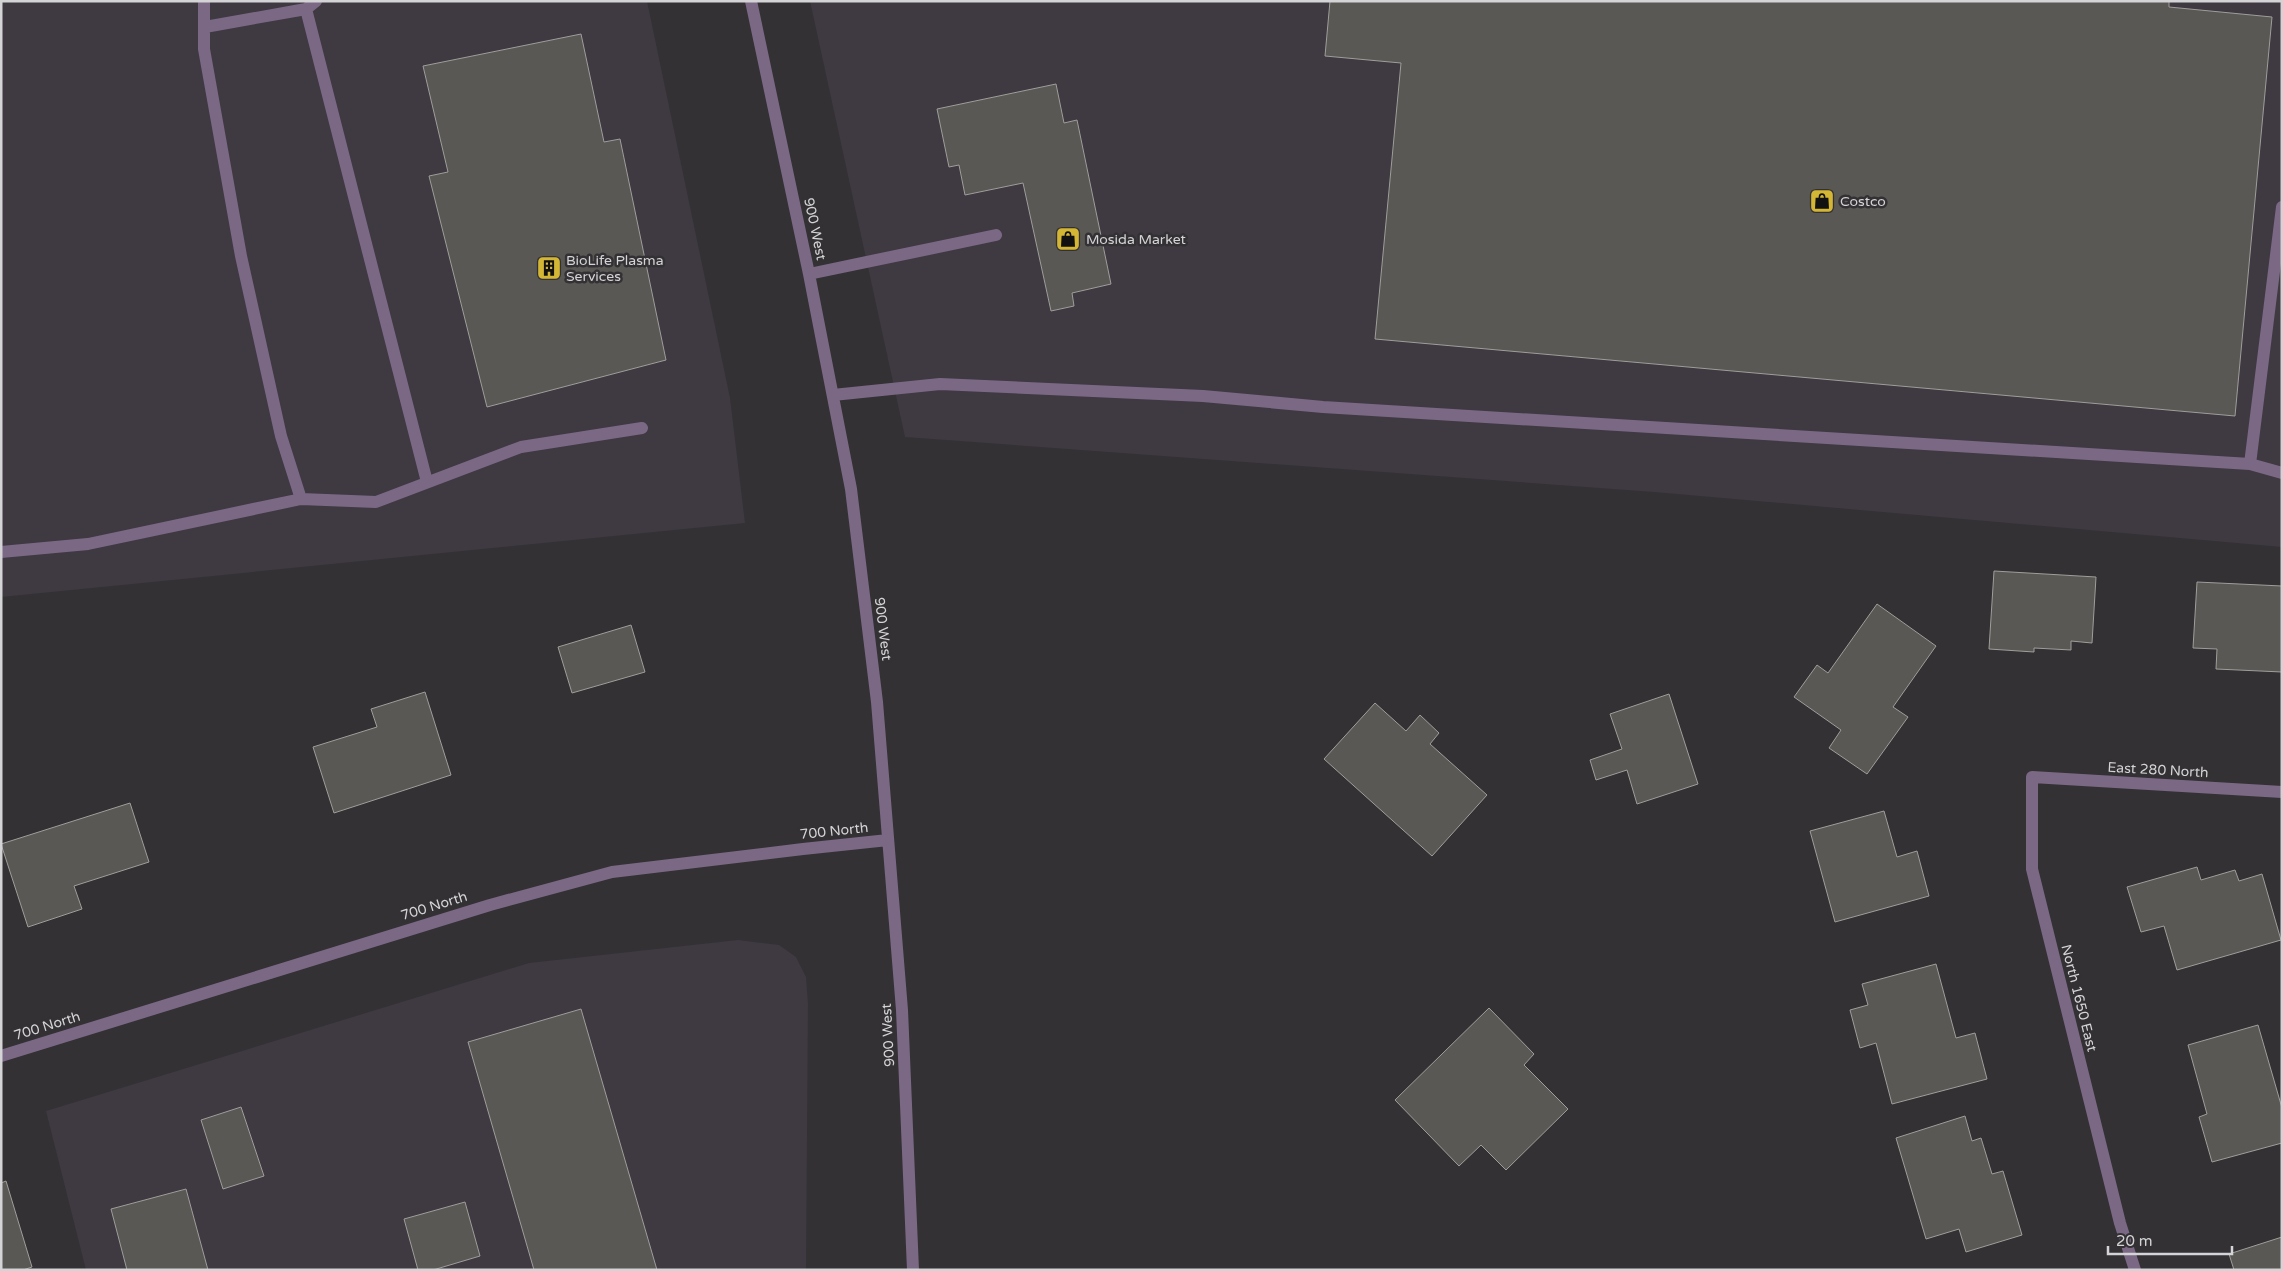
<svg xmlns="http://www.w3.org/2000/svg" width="2283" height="1271" viewBox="0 0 2283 1271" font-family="'Varela Round',sans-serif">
	<rect width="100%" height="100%" fill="#333134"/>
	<path fill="#3f3942" d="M1 1H647L730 398 745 523 1 597Z
		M810 1H2282V547L1654 492 905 437Z
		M738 940 779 945 796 957 806 977 808 1003 806 1270H86L46 1111 529 963Z"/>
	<path fill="#595854" stroke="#9f9e9a" d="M1330 1H2169V7L2272 17 2235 416 1375 339 1401 63 1325 56Z
		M581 34 604 142 620 139 666 360 487 407 429 176 448 172 423 66Z
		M1056 84 1064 123 1077 120 1111 284 1072 293 1074 306 1051 311 1023 183 965 195 959 165 949 167 937 109Z
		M1994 571 2096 577 2092 643 2071 641V650L2034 648V652L1989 649Z
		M2197 582 2282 586V672L2216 669 2217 649 2193 648Z
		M1877 604 1936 646 1893 707 1908 717 1867 774 1829 748 1841 730 1794 697 1817 665 1828 673Z
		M631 625 645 672 572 693 558 647Z
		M425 692 451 775 334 813 313 747 377 727 371 709Z
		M1669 694 1698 784 1637 804 1627 770 1596 780 1590 760 1622 749 1610 714Z
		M1375 703 1406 731 1420 715 1439 733 1430 744 1487 795 1432 856 1324 759Z
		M130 803 149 862 74 886 82 909 28 927 1 844Z
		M1884 811 1897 857 1917 851 1929 896 1835 922 1810 831Z
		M2197 867 2201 880 2235 870 2239 881 2262 874 2281 940 2177 970 2164 926 2141 932 2127 887Z
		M1936 964 1956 1038 1975 1033 1987 1079 1892 1104 1876 1043 1860 1048 1850 1010 1868 1005 1862 984Z
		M1489 1008 1534 1054 1524 1065 1568 1109 1506 1170 1481 1145 1459 1166 1395 1100Z
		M581 1009 657 1270H534L468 1042Z
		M2258 1025 2282 1108V1143L2212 1162 2199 1117 2207 1114 2188 1045Z
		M241 1107 264 1176 223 1189 201 1120Z
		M1965 1116 1972 1141 1981 1138 1992 1174 2003 1171 2022 1235 1966 1252 1959 1229 1926 1239 1896 1138Z
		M6 1181 32 1267 23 1270H1V1183Z
		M186 1189 208 1270H127L111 1209Z
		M465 1202 480 1256 433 1270H418L404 1219Z
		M2282 1237V1270H2234L2229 1254Z"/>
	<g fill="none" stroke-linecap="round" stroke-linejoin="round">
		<path stroke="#7b6885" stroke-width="12" d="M204 1V49L241 256 281 436 301 499 376 502 521 447 642 428
			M316 1 306 9 427 482
			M751 1 809 274 851 489 877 702 902 1010 913 1270
			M205 27 306 9
			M809 274 996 235
			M833 395 940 384 1203 396 1323 407 2250 464 2282 207
			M2250 464 2282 473
			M1 552 88 544 301 499
			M1 1056 490 905 612 872 803 849 888 840
			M2135 1270 2120 1223 2032 869V777L2282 792"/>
	</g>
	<defs>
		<symbol id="shop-square" viewBox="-11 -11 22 22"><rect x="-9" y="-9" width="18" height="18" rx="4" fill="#d4b635" stroke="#333134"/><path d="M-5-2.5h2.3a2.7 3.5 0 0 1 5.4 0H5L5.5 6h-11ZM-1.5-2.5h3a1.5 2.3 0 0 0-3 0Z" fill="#111"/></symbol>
		<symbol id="building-square" viewBox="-11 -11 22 22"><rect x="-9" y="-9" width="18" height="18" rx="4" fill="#d4b635" stroke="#333134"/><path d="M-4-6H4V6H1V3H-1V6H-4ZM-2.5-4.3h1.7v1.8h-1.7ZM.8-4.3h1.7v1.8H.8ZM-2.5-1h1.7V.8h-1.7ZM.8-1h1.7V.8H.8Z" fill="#111"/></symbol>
	</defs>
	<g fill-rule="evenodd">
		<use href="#shop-square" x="1808" y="187" width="28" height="28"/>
		<use href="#shop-square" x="1054" y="225" width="28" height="28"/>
		<use href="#building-square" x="535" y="254" width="28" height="28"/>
	</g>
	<g text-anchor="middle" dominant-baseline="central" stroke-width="5" stroke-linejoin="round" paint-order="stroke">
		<g font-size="14" fill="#d4d3d5" stroke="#333134" text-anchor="start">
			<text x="1840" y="201">Costco</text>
			<text x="1086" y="239">Mosida Market</text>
			<text x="566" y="260">BioLife Plasma<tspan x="566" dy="16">Services</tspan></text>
		</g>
		<g font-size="14" fill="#d4d3d5" stroke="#333134">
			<text transform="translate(815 229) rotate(78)">900 West</text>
			<text transform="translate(883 629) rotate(83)">900 West</text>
			<text transform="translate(2158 770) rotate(3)">East 280 North</text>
			<text transform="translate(834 831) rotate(-6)">700 North</text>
			<text transform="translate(434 906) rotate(-17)">700 North</text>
			<text transform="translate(2079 998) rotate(76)">North 1650 East</text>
			<text transform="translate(47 1026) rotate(-17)">700 North</text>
			<text transform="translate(888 1035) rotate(-93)">900 West</text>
		</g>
	</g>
	<rect width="2283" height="1271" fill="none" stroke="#d4d3d5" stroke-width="5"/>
	<path d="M2108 1246v8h124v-8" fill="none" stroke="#d4d3d5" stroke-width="2.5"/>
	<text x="2116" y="1246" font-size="15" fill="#d4d3d5" stroke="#333134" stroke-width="4" paint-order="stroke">20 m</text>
</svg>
